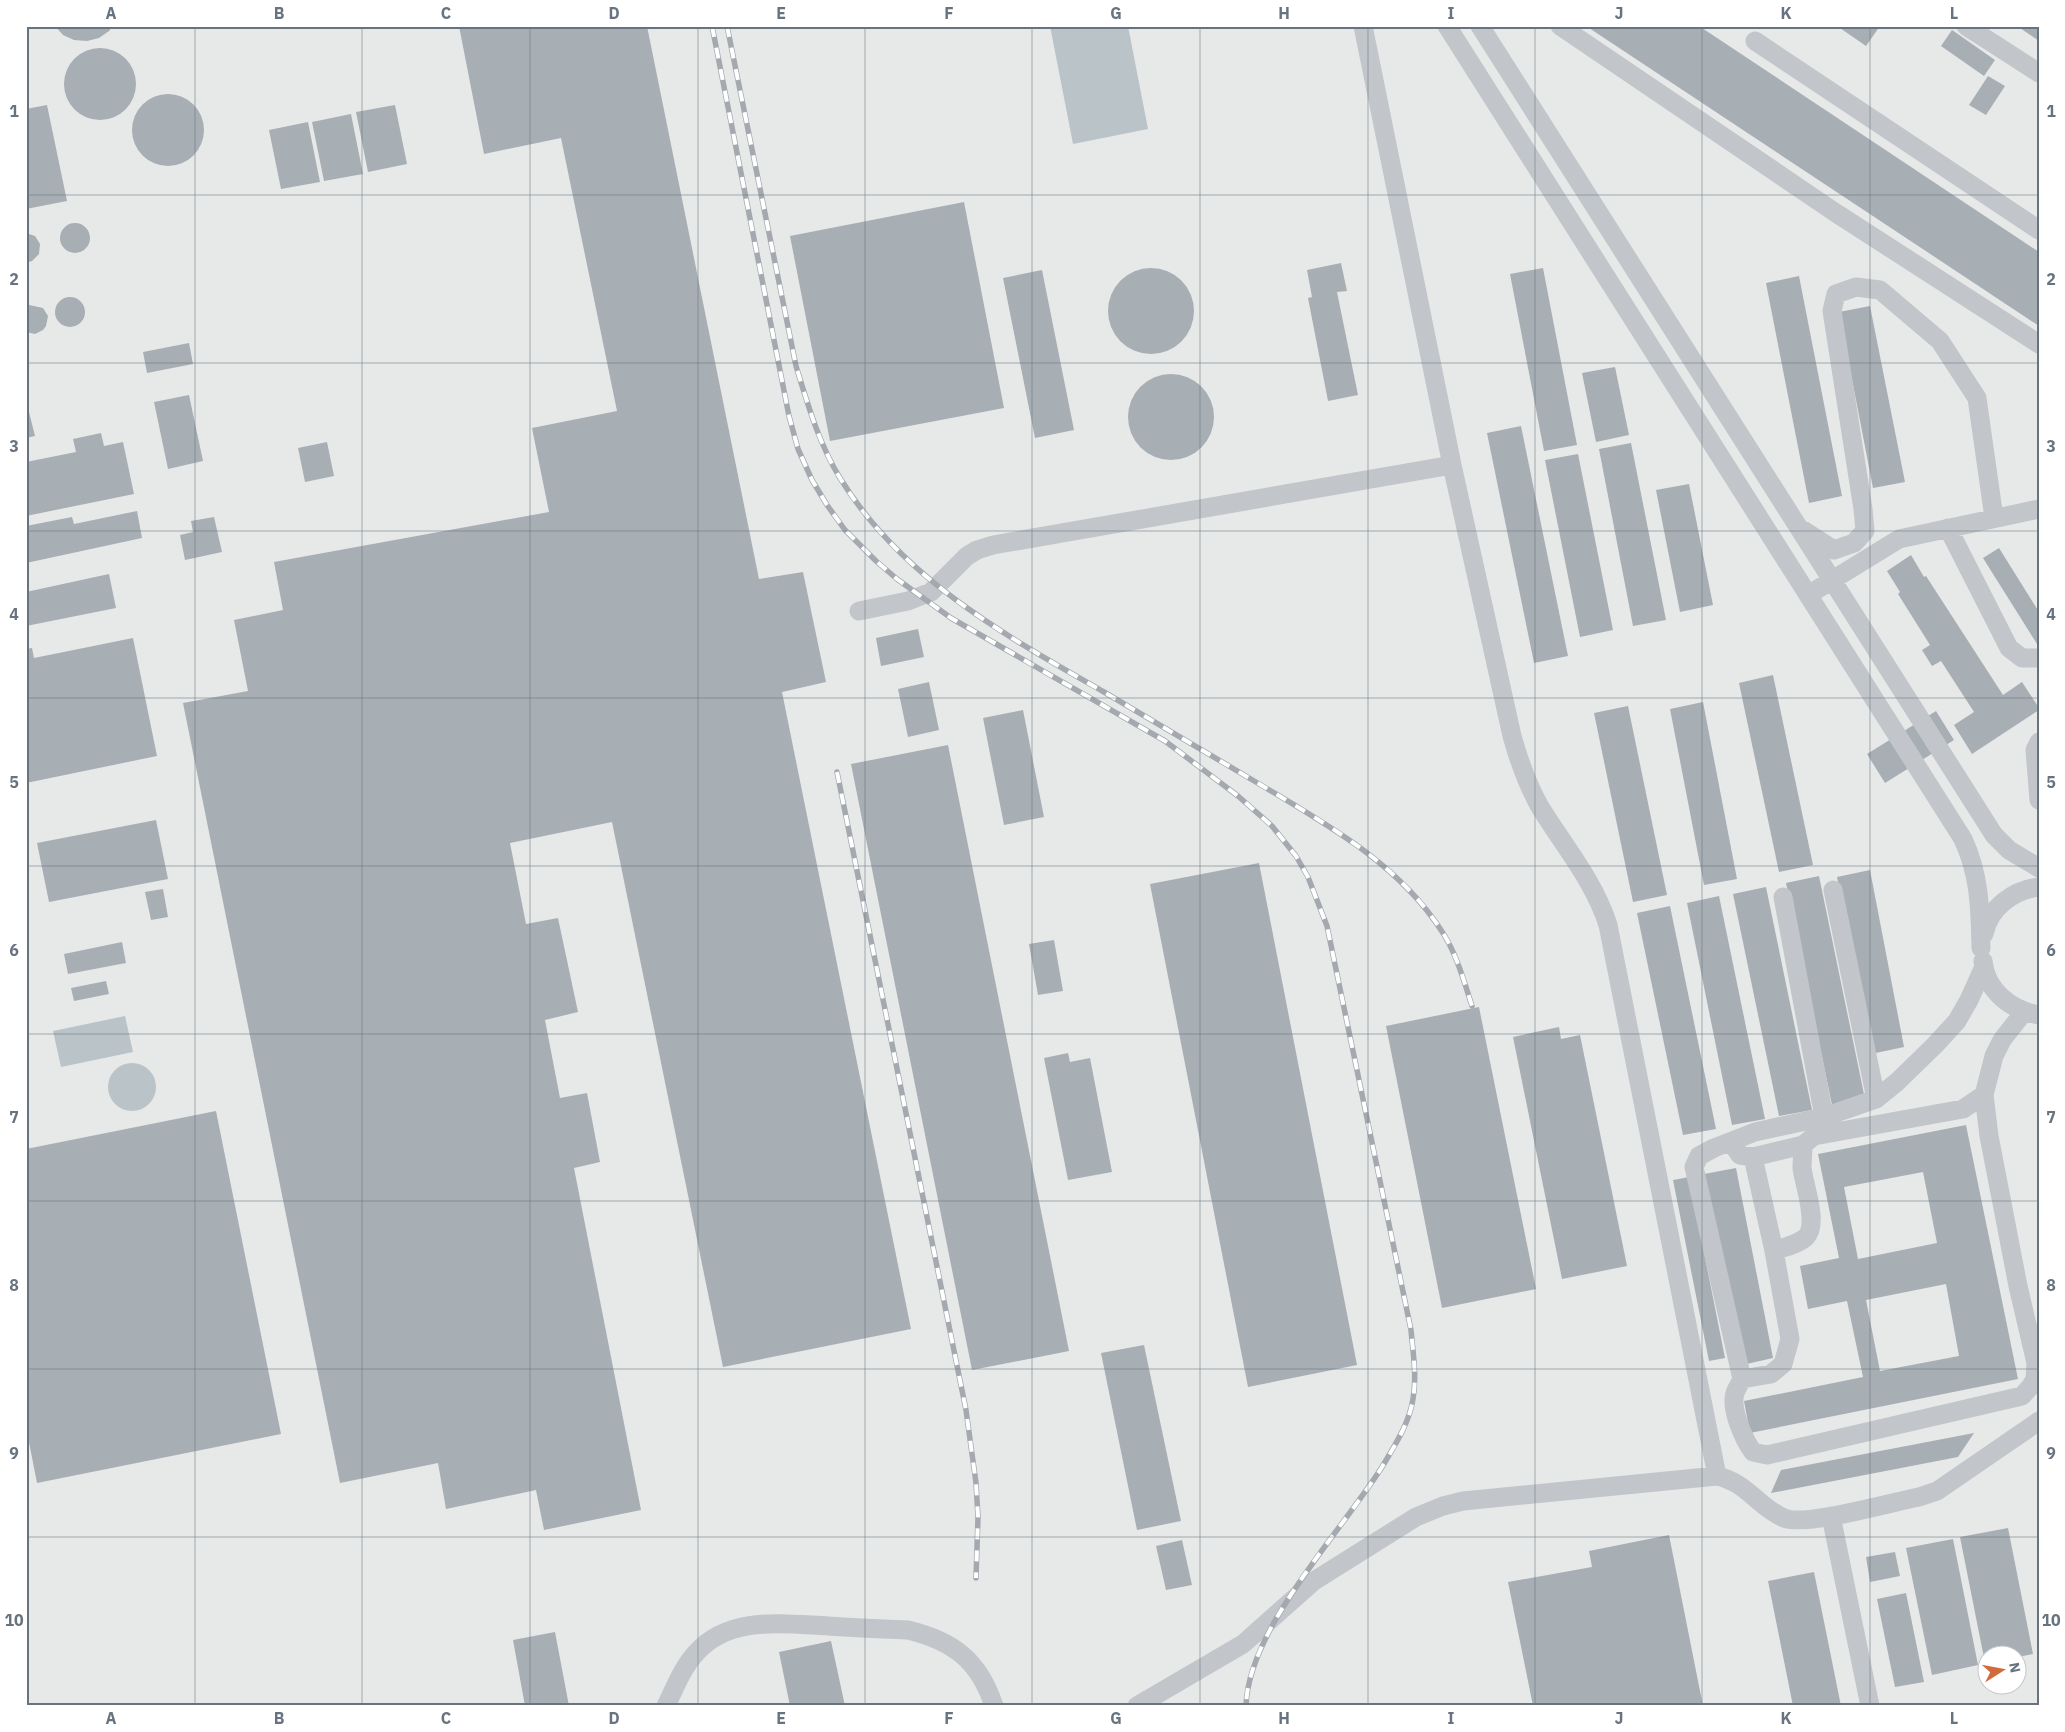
<svg xmlns="http://www.w3.org/2000/svg" width="2065" height="1732" viewBox="0 0 2065 1732" font-family="'IBM Plex Sans',sans-serif">
	<rect width="100%" height="100%" fill="#f9faf8"/>
	<path fill="#e7e9e8" fill-rule="evenodd" d="M26 26H2039V1706H26ZM1988 1654H2018V1684H1988Z"/>
	<path fill="#bac3c8" d="M1050 26H1128L1148 129 1073 144Z
		M125 1016 133 1052 61 1067 53 1031Z
		M108 1087a24 24 0 1 1 48 0a24 24 0 1 1-48 0Z"/>
	<path fill="#a7aeb4" fill-rule="evenodd" d="M55 26H113L109 31 99 38 87 41 74 40 63 35Z
		M459 26H582V28L593 26H647L759 579 803 572 826 682 782 692 911 1329 723 1367 612 822 510 843 526 924 558 918 578 1012 545 1020 560 1098 587 1093 600 1162 574 1168 641 1510 544 1530 536 1490 446 1509 438 1463 340 1483 183 703 248 691 234 620 283 610 274 562 549 512 532 428 617 411 561 138 484 154Z
		M1586 26H1699L2039 252V326Z
		M1837 26H1880L1866 46Z
		M2017 26H2039V41Z
		M1952 30 1995 60 1984 76 1941 46Z
		M64 84a36 36 0 1 1 72 0a36 36 0 1 1-72 0Z
		M1988 76 2005 86 1986 115 1969 105Z
		M132 130a36 36 0 1 1 72 0a36 36 0 1 1-72 0Z
		M47 105 67 201 26 209V109Z
		M395 105 407 164 368 172 356 112Z
		M351 114 363 174 324 181 312 122Z
		M308 122 320 182 281 189 269 130Z
		M964 202 1004 408 830 441 790 236Z
		M60 238a15 15 0 1 1 30 0a15 15 0 1 1-30 0Z
		M26 233 35 236 40 244 39 254 32 261 26 263Z
		M1341 263 1347 291 1337 292 1358 395 1328 401 1308 298 1312 297 1307 270Z
		M1108 311a43 43 0 1 1 86 0a43 43 0 1 1-86 0Z
		M1543 268 1577 445 1544 451 1510 274Z
		M1042 270 1074 430 1035 438 1003 278Z
		M1799 276 1842 496 1809 503 1766 283Z
		M55 312a15 15 0 1 1 30 0a15 15 0 1 1-30 0Z
		M29 305 43 308 48 316 46 326 43 330 35 334 26 332V306Z
		M1870 306 1905 482 1873 488 1839 312Z
		M189 343 193 364 147 373 143 352Z
		M1615 367 1629 435 1596 442 1582 373Z
		M1128 417a43 43 0 1 1 86 0a43 43 0 1 1-86 0Z
		M189 395 203 461 168 469 154 402Z
		M26 400 35 436 26 438Z
		M1521 426 1568 656 1534 663 1487 433Z
		M101 433 104 446 123 442 134 494 26 516V462L76 452 73 439Z
		M327 442 334 476 305 482 298 448Z
		M1631 443 1666 620 1633 626 1599 449Z
		M1578 454 1613 630 1580 637 1545 460Z
		M1689 484 1713 605 1680 612 1656 490Z
		M137 511 142 538 26 563V526L72 517 74 524Z
		M214 517 222 552 185 560 180 535 193 532 191 521Z
		M1999 548 2039 612V643L2037 644 1983 558Z
		M1911 555 1924 577 1926 576 2003 695 2022 682 2039 708V710L1972 754 1954 725 1974 712 1941 661 1932 666 1922 650 1930 645 1898 594 1900 592 1887 571Z
		M109 574 116 608 26 626V592Z
		M918 629 924 657 881 666 876 638Z
		M133 638 157 756 26 783V649L32 648 34 658Z
		M1773 675 1813 865 1779 872 1739 683Z
		M929 682 939 730 908 737 898 689Z
		M1703 702 1737 879 1704 885 1670 709Z
		M1628 706 1667 895 1633 902 1594 713Z
		M1023 710 1044 817 1004 825 983 718Z
		M1936 711 1954 740 1885 783 1867 754Z
		M948 745 1069 1351 972 1370 851 764Z
		M156 820 168 879 49 902 37 843Z
		M1259 863 1357 1365 1248 1387 1150 884Z
		M1870 870 1904 1047 1871 1054 1837 877Z
		M1819 876 1865 1099 1832 1105 1786 883Z
		M1766 887 1812 1110 1779 1116 1733 894Z
		M163 889 168 917 151 920 145 892Z
		M1719 896 1765 1119 1732 1125 1687 903Z
		M1670 906 1716 1129 1683 1135 1637 913Z
		M1054 940 1063 991 1038 995 1029 944Z
		M122 942 126 963 68 974 64 954Z
		M106 981 109 994 74 1001 71 988Z
		M1479 1007 1536 1289 1442 1308 1386 1026Z
		M1559 1027 1561 1039 1580 1035 1627 1266 1562 1279 1513 1037Z
		M1068 1053 1070 1062 1090 1058 1112 1172 1068 1180 1044 1058Z
		M216 1111 281 1434 37 1483 26 1427V1149Z
		M1966 1125 2018 1379 1750 1433 1744 1401 1863 1377 1847 1301 1808 1309 1800 1266 1839 1258 1818 1154ZM1923 1172 1937 1243 1858 1259 1844 1187ZM1946 1284 1959 1356 1880 1371 1866 1300Z
		M1736 1168 1773 1358 1742 1365 1704 1174Z
		M1689 1177 1725 1358 1709 1361 1673 1180Z
		M1144 1345 1181 1521 1137 1530 1101 1353Z
		M1974 1433 1958 1457 1771 1493 1781 1470Z
		M2008 1528 2033 1654 2018 1657V1654H1988V1663H1985L1960 1537Z
		M1669 1535 1703 1706H1533L1508 1582 1592 1567 1589 1551Z
		M1953 1539 1978 1665 1932 1675 1906 1548Z
		M1182 1540 1192 1585 1166 1590 1156 1546Z
		M1895 1552 1900 1576 1870 1582 1866 1557Z
		M1814 1572 1841 1706H1793L1768 1581Z
		M1906 1593 1924 1682 1895 1687 1877 1599Z
		M555 1632 569 1706H525L513 1640Z
		M831 1641 845 1706H790L779 1652Z"/>
	<g fill="none" stroke-linecap="round" stroke-linejoin="round">
		<path stroke="#c2c5c9" stroke-width="19" d="M1363 26 1452 465 1512 736C1519 761 1527 784 1540 807 1564 846 1594 881 1608 925L1717 1476
			M1447 26 1963 839C1980 876 1980 908 1981 948
			M1480 26 1994 835 2009 850 2039 868
			M1560 26 1836 213 2039 344
			M1966 26 2039 73
			M1755 41 2039 230
			M1948 528 2009 648 2022 658H2039
			M1803 530 1834 550 1854 543 1865 531 1863 509 1832 311 1836 294 1856 287 1880 290 1940 341 1977 398 1994 518
			M1808 595 1899 539 2039 509
			M859 611 908 601 931 592 967 556 977 550 993 545 1452 465
			M2039 742 2035 750 2039 800
			M1833 890 1876 1099
			M1783 897 1824 1117
			M1984 934C1989 908 2013 890 2039 887
			M1983 961C1986 991 2011 1010 2039 1015
			M1731 1142 1740 1155 1753 1157 1803 1145
			M1753 1157 1774 1251 1790 1339 1783 1364 1771 1374 1742 1379C1740 1384 1736 1389 1735 1393 1730 1409 1744 1440 1753 1452L1767 1455 2022 1396 2031 1386 2035 1379 2036 1363 2018 1286 1989 1136 1984 1095 1994 1056 2002 1040 2024 1012
			M1774 1251C1784 1247 1799 1244 1806 1237 1819 1224 1804 1185 1802 1168 1802 1161 1803 1153 1803 1145L1814 1136 1963 1109 1984 1095
			M1742 1379 1694 1167 1699 1156 1714 1148 1755 1132 1824 1117 1876 1099 1897 1082 1935 1045 1957 1021 1969 1000 1983 969
			M1831 1516 1870 1706
			M666 1706C675 1688 682 1668 696 1653 729 1615 784 1624 828 1626 855 1628 881 1629 908 1630 953 1641 979 1660 994 1706
			M1137 1706 1243 1644 1314 1581 1416 1517 1443 1506 1463 1501 1717 1476C1748 1483 1758 1507 1784 1518 1805 1527 1893 1502 1919 1497L1937 1491 2039 1421"/>
		<defs>
			<path id="rail" d="M712 26 789 416 798 449 812 480 827 505 845 530 876 561 897 579 951 618 1165 741 1238 796 1272 826 1296 856 1308 877 1327 926 1411 1330C1413 1353 1417 1376 1413 1399 1409 1424 1395 1445 1382 1467 1341 1532 1248 1629 1246 1706
				M727 26 796 366C808 405 819 444 840 478 901 578 1006 636 1104 692 1158 724 1212 756 1266 788 1331 827 1399 865 1441 930 1456 952 1464 981 1472 1006
				M837 772 966 1410 976 1483 978 1517 976 1578"/>
		</defs>
		<use href="#rail" stroke="#a4a9af" stroke-width="5.5"/>
		<use href="#rail" stroke="#fff" stroke-width="4" stroke-dasharray="11" stroke-linecap="butt"/>
	</g>
	<path fill="none" stroke="#677480" stroke-width="1" stroke-opacity="0.55" d="M195 26V1706M362 26V1706M530 26V1706M698 26V1706M865 26V1706M1032 26V1706M1200 26V1706M1368 26V1706M1535 26V1706M1702 26V1706M1870 26V1706M26 195H2039M26 363H2039M26 531H2039M26 698H2039M26 866H2039M26 1034H2039M26 1201H2039M26 1369H2039M26 1537H2039"/>
	<rect width="2065" height="1732" fill="none" stroke="#ffffff" stroke-width="55"/>
	<g transform="translate(2002 1670) rotate(79)"><circle r="24" fill="#ffffff" stroke="#c2c7cc"/>
	<path d="M0-4L9 19L0 12L-9 19Z" fill="#d36a3e"/>
	<text y="-8" font-size="14" font-weight="bold" text-anchor="middle" fill="#677480">N</text>
	</g>
	<rect x="28" y="28" width="2010" height="1676" fill="none" stroke="#677480" stroke-width="2"/>
	<g font-size="16" text-anchor="middle" font-weight="bold" fill="#677480">
		<text x="111" y="19">A</text>
		<text x="279" y="19">B</text>
		<text x="446" y="19">C</text>
		<text x="614" y="19">D</text>
		<text x="781" y="19">E</text>
		<text x="949" y="19">F</text>
		<text x="1116" y="19">G</text>
		<text x="1284" y="19">H</text>
		<text x="1451" y="19">I</text>
		<text x="1619" y="19">J</text>
		<text x="1786" y="19">K</text>
		<text x="1954" y="19">L</text>
		<text x="14" y="117">1</text>
		<text x="2051" y="117">1</text>
		<text x="14" y="285">2</text>
		<text x="2051" y="285">2</text>
		<text x="14" y="452">3</text>
		<text x="2051" y="452">3</text>
		<text x="14" y="620">4</text>
		<text x="2051" y="620">4</text>
		<text x="14" y="788">5</text>
		<text x="2051" y="788">5</text>
		<text x="14" y="956">6</text>
		<text x="2051" y="956">6</text>
		<text x="14" y="1123">7</text>
		<text x="2051" y="1123">7</text>
		<text x="14" y="1291">8</text>
		<text x="2051" y="1291">8</text>
		<text x="14" y="1459">9</text>
		<text x="2051" y="1459">9</text>
		<text x="14" y="1626">10</text>
		<text x="2051" y="1626">10</text>
		<text x="111" y="1724">A</text>
		<text x="279" y="1724">B</text>
		<text x="446" y="1724">C</text>
		<text x="614" y="1724">D</text>
		<text x="781" y="1724">E</text>
		<text x="949" y="1724">F</text>
		<text x="1116" y="1724">G</text>
		<text x="1284" y="1724">H</text>
		<text x="1451" y="1724">I</text>
		<text x="1619" y="1724">J</text>
		<text x="1786" y="1724">K</text>
		<text x="1954" y="1724">L</text>
	</g>
</svg>
